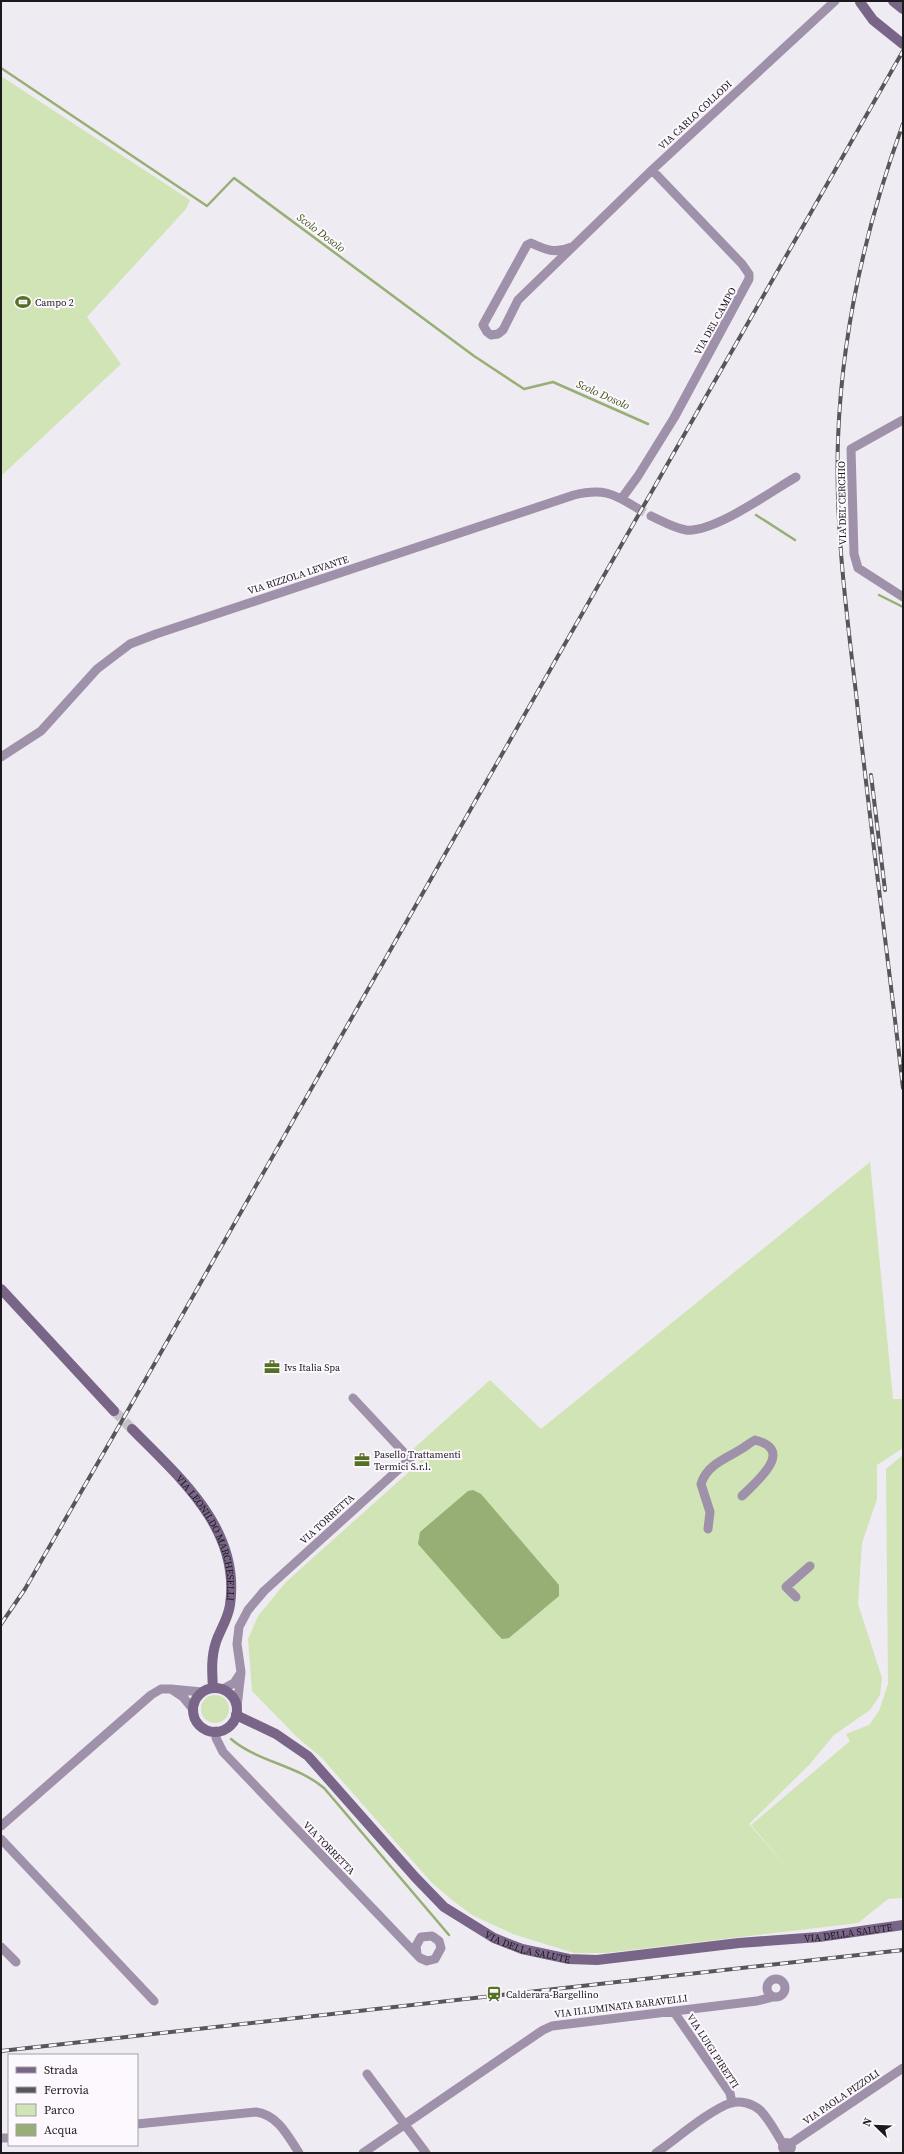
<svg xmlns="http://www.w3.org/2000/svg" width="904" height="2154" viewBox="0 0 904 2154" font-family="'Source Serif 4',serif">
	<rect width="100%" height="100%" fill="#efebf2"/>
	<path fill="#d0e4b5" d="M1 76 190 200 186 209 87 317 121 364 1 476Z
		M870 1162 893 1399H903V1448L877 1465V1499L862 1543 858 1604 882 1678 880 1695 870 1710 834 1735 809 1765 749 1824 794 1875 751 1825 850 1741 846 1734 869 1725 879 1711 888 1684 886 1469 903 1455V1898L888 1899 858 1923 606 1953H574L513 1934 472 1915 451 1899 431 1882 322 1758 298 1738 252 1691 248 1639 258 1616 286 1582 420 1462 411 1451 490 1380 541 1429Z
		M201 1709a14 14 0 1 1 28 0a14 14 0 1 1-28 0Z"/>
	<path fill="#97af74" d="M473 1490 481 1494 559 1585V1596L509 1638 502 1639 497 1634 418 1544 420 1532 468 1491Z"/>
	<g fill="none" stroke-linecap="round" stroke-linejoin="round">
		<path stroke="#97af74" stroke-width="2.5" d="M1 68 207 206 234 178 474 356 524 389 553 382 648 424
			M756 515 795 540
			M879 595 903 607
			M231 1739C258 1762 297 1765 324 1788L449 1935"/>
		<path stroke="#c5c1c7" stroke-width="9" stroke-dasharray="9 4.5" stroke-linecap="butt" d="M637 508 651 516"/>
		<path stroke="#c5c1c7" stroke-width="10" stroke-dasharray="10 5" stroke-linecap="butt" d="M114 1411 132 1429"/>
		<path stroke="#9f91a9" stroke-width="9" d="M571 247C555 254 546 250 531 243L527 245 483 325 487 332 491 335 498 334 503 330 518 300 652 170 835 1
			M903 420 851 449 854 554 858 568 903 597
			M622 498 638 476 674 418 749 279V274L742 264 652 170
			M651 516C662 521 674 528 686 530 714 533 770 492 796 477
			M1 757 41 731 97 669 130 644 156 634 574 495C602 488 613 493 637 508
			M708 1529 710 1512 701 1484C708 1461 733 1457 750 1443L755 1440C796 1450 756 1482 742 1496
			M796 1597 786 1587 810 1566
			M223 1689 234 1683 240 1674
			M237 1707 241 1672 237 1644 239 1627 248 1610 264 1591 410 1459 353 1398
			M193 1709 183 1697 171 1689 202 1692
			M216 1731V1738L223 1752 420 1958 427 1961 435 1959 441 1948 439 1941 432 1936 421 1937 416 1946 417 1954
			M1 1826 151 1695 161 1689H171
			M1 1839 154 2001
			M1 1947 16 1962
			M767 1988a9 9 0 1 1 18 0a9 9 0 1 1-18 0Z
			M674 2012 730 2093 732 2103
			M367 2074 426 2153
			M137 2124 256 2112C278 2115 288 2136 299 2153
			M1 2138H9
			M782.5 2147a4.5 4.5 0 1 1 9 0a4.5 4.5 0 1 1-9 0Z
			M790 2144 903 2068
			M363 2153 543 2030 552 2026 757 2001 773 1997
			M656 2153C675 2140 711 2109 731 2103 741 2100 753 2104 760 2110 769 2119 776 2133 783 2144"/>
		<g stroke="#796587" stroke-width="10">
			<path d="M893 1 903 9"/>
			<path d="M860 2 873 20 903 44"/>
			<path d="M1 1289 114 1411"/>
			<path id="s1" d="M132 1429C180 1478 241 1529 230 1605 228 1619 220 1630 216 1642 211 1657 212 1672 213 1688"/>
			<circle cx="215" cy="1710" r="22"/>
			<path id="s2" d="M236 1715 276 1734 308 1756 415 1877 444 1907 494 1938 522 1949 569 1959 597 1960 739 1943 819 1937 903 1925"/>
		</g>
		<defs>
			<path id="rail" d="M903 124C866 225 842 331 838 439 835 525 846 609 856 693 870 825 888 956 903 1088
				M871 775 885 890
				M1 1624 25 1589 107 1447 903 51
				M1 2051 903 1950"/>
		</defs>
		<use href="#rail" stroke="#58565a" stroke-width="4"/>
		<use href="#rail" stroke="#fcf8fe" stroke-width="2.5" stroke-dasharray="8" stroke-linecap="butt"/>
	</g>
	<defs>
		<symbol id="stadium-bare" viewBox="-9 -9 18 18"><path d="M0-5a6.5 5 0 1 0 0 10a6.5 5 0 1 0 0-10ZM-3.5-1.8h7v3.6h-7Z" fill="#557023" stroke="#fcf8fe" stroke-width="2.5" paint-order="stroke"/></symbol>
		<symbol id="office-bare" viewBox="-9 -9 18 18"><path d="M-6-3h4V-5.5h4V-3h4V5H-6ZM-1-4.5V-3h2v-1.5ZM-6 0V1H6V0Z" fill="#557023" stroke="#fcf8fe" stroke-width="2.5" paint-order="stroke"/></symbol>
		<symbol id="station-bare" viewBox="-9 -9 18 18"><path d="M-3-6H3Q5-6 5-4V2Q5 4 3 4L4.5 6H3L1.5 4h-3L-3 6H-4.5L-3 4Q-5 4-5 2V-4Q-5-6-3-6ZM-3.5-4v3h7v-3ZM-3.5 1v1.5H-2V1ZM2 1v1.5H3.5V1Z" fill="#557023" stroke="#fcf8fe" stroke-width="2.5" paint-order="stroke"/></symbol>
	</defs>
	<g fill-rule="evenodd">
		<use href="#stadium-bare" x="12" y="291" width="22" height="22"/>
		<use href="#office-bare" x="261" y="1356" width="22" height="22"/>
		<use href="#office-bare" x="351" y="1449" width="22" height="22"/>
		<use href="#station-bare" x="483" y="1983" width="22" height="22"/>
	</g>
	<g text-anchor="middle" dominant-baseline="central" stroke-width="4" stroke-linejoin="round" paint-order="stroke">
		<g font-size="10" fill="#1b191c" stroke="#fcf8fe">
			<text transform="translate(695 115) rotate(-43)">VIA CARLO COLLODI</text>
			<text transform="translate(715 321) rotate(-61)">VIA DEL CAMPO</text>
			<text transform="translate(842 503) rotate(-91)">VIA DEL CERCHIO</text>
			<text transform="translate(298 575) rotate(-18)">VIA RIZZOLA LEVANTE</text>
			<text transform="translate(327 1519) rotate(-42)">VIA TORRETTA</text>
			<text stroke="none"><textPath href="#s1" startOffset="136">VIA LEONILDO MARCHESELLI</textPath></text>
			<text transform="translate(329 1848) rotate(46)">VIA TORRETTA</text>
			<text stroke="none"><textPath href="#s2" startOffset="704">VIA DELLA SALUTE</textPath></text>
			<text stroke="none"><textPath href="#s2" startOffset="380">VIA DELLA SALUTE</textPath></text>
			<text transform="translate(621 2006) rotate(-7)">VIA ILLUMINATA BARAVELLI</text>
			<text transform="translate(713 2051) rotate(57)">VIA LUIGI PIRETTI</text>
			<text transform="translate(841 2097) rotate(-34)">VIA PAOLA PIZZOLI</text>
		</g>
		<g font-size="10" fill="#1b191c" stroke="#fcf8fe" text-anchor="start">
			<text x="35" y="302">Campo 2</text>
			<text x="284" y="1367">Ivs Italia Spa</text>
			<text x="374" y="1454">Pasello Trattamenti<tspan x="374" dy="12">Termici S.r.l.</tspan></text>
			<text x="506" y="1994">Calderara-Bargellino</text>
		</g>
		<g font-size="11" font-style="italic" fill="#3b500f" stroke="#fcf8fe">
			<text transform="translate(321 233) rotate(37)">Scolo Dosolo</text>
			<text transform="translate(603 395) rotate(24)">Scolo Dosolo</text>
		</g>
	</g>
	<rect width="904" height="2154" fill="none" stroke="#1b191c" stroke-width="4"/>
	<rect x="8" y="2054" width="130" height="92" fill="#fcf8fe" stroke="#a29fa4"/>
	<rect x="16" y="2067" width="20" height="6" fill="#796587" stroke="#a29fa4"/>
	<text x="44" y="2074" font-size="12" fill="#1b191c">Strada</text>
	<rect x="16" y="2087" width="20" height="6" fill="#58565a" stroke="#a29fa4"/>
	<text x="44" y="2094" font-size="12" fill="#1b191c">Ferrovia</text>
	<rect x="16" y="2104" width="20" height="12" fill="#d0e4b5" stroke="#a29fa4"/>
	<text x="44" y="2114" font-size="12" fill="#1b191c">Parco</text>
	<rect x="16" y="2124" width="20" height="12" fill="#97af74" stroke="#a29fa4"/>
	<text x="44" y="2134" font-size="12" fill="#1b191c">Acqua</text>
	<g transform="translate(876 2126) rotate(293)" stroke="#fcf8fe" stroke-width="3" paint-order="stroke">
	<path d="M0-3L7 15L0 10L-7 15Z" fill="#1b191c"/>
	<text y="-6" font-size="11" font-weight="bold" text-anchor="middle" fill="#1b191c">N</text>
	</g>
</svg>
